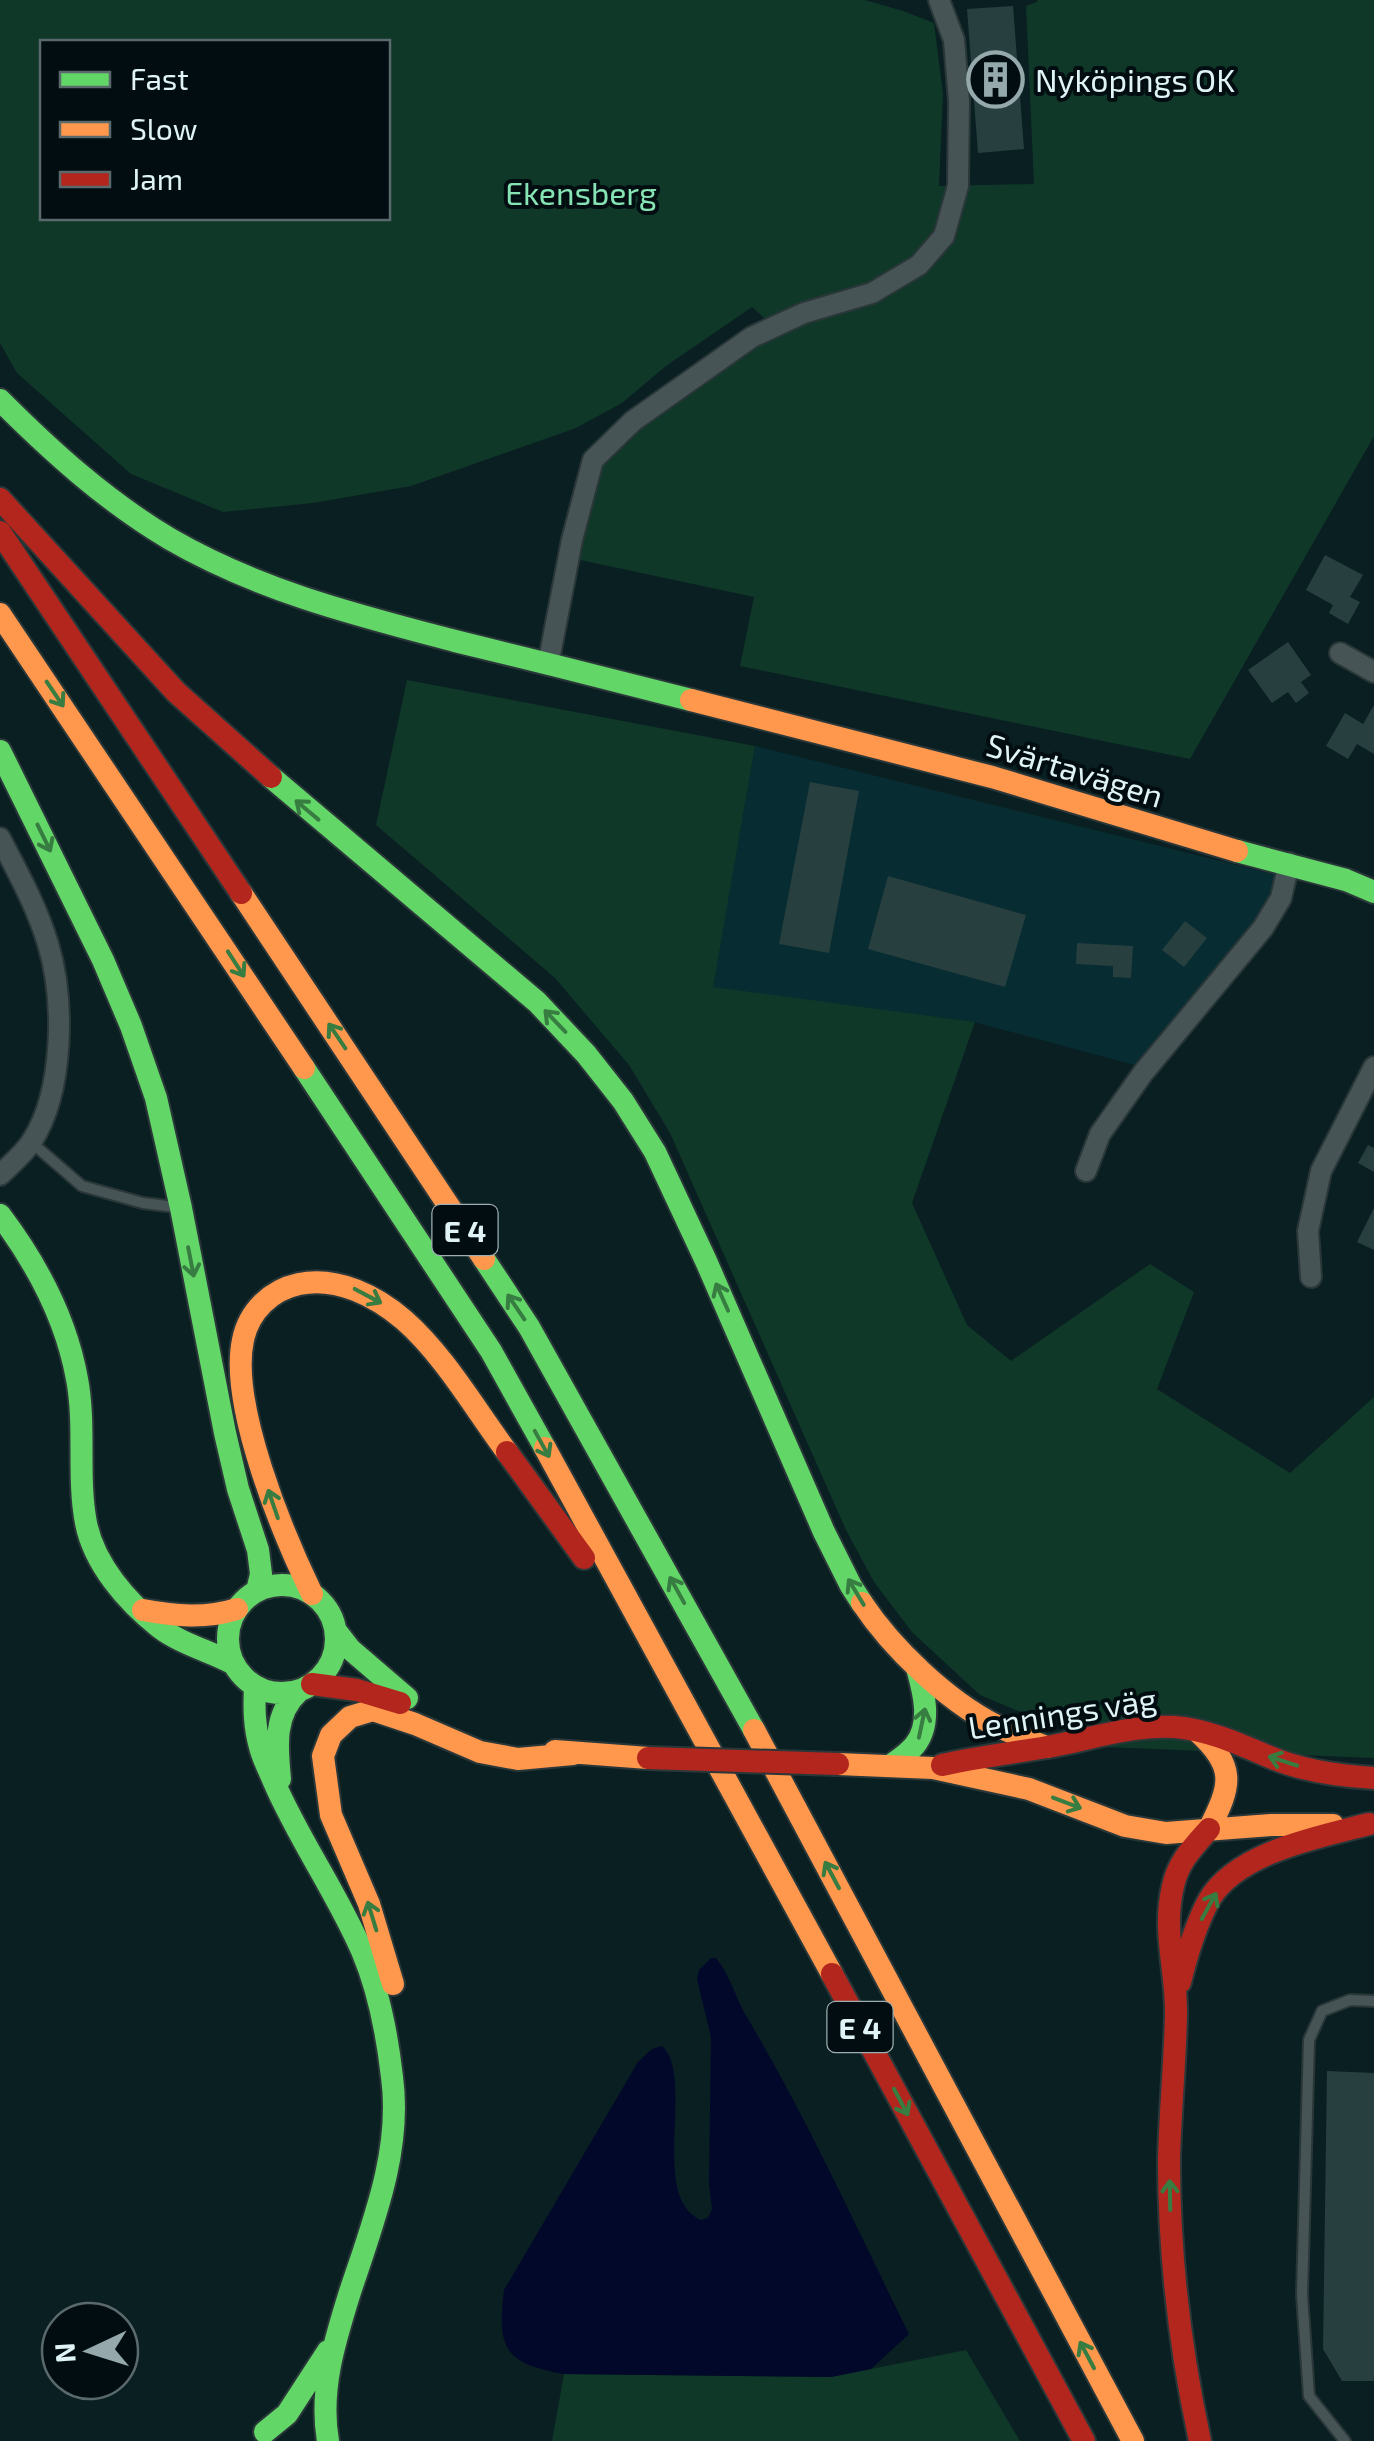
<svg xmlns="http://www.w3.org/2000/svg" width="1374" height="2441" viewBox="0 0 1374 2441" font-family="'Exo 2',sans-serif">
	<rect width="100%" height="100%" fill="#0a1f22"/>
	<path fill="#072c31" d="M755 746 1277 875 1259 921 1138 1066 974 1022 712 988Z"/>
	<path fill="#0f3828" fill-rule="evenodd" d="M0 0H865L903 11 934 23 943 94 939 186 1034 184 1026 6 1037 2 1038 0H1374V436L1190 759 740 666 754 597 571 558 593 460 773 326 752 307 666 366 622 403 576 428 411 486 313 503 223 512 131 474 17 373 0 343ZM42 42H388V218H42Z
		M407 680 755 746 713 987 975 1022 912 1203 967 1325 1011 1361 1150 1264 1194 1292 1157 1389 1290 1473 1374 1397V1758L1104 1747 980 1695 912 1632 874 1582 846 1530 670 1133 629 1065 555 978 376 825Z
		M966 2350 1020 2441H552L564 2374 831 2377Z"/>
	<path fill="#01082a" d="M711 1958H716C731 1976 736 2000 748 2019 808 2120 857 2229 909 2334L871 2369 831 2377 564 2374C504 2363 497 2349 504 2290L638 2062 652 2049 662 2046C696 2077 648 2197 701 2220L708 2218 712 2209 709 2184 711 2037 697 1979 699 1970Z"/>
	<path fill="#283f3f" d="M1013 6 1024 149 978 153 967 9Z
		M1325 555 1363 575 1350 597 1360 602 1348 624 1329 613 1333 605 1306 590Z
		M1288 642 1311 675 1301 682 1309 693 1296 703 1288 692 1272 703 1248 670Z
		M1374 705V754L1357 744 1348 759 1326 746 1345 713 1363 724Z
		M810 782 859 791 829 953 779 944Z
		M888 876 1026 915 1005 987 868 949Z
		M1185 921 1207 938 1184 967 1162 950Z
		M1077 943 1133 946 1131 978 1113 977V966L1076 964Z
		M1368 1145 1374 1148V1172L1358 1163Z
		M1374 1208V1250L1357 1242Z
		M1327 2071 1374 2073V2381H1342L1323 2349Z"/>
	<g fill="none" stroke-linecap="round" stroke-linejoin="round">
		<defs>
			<path id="lane" d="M31 1142 82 1186 143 1203 175 1207
				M1345 2441 1309 2396 1302 2295 1309 2040 1322 2011 1350 2000 1374 2001"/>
			<path id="street" d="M1340 653 1374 672
				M548 665 572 540 593 460 633 421 752 337 804 313 872 293 919 265 944 236 958 186 959 101 954 40 939 0
				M0 838C18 873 37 907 48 944 65 1000 64 1091 32 1141 24 1154 10 1165 0 1175
				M1086 1171 1100 1134 1143 1073 1263 928 1281 898 1289 863
				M1311 1277 1308 1231 1321 1171 1374 1067"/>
			<path id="fast" d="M0 400C52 452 106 501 170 539 260 591 356 615 455 641 534 660 612 680 691 700
				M0 751 103 960 131 1026 156 1098 181 1208 225 1433 238 1489 258 1550 261 1574 257 1591
				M271 777 537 1002 586 1054 623 1101 655 1152 706 1261 824 1532 851 1586 862 1603
				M1237 851 1346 880 1374 892
				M304 1068 491 1351 545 1448
				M0 1215C37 1264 66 1318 77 1379 86 1426 77 1476 86 1523 94 1564 127 1602 159 1627 181 1644 210 1651 234 1664
				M484 1259 529 1327 754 1730
				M228 1639a54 54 0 1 1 108 0a54 54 0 1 1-108 0Z
				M336 1631 350 1649 407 1698
				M255 1686C254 1707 254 1726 260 1747 263 1759 269 1770 274 1782 299 1840 337 1893 362 1951 379 1991 387 2033 392 2077 402 2150 373 2223 350 2292 335 2340 319 2390 328 2441
				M890 1766C898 1760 908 1754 915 1745 932 1723 924 1693 917 1668
				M280 1779C277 1748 273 1714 299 1691
				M265 2432 287 2414 328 2351"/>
			<path id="slow" d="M0 614 304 1068
				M691 700 992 777 1237 851
				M241 893 484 1259
				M545 1448 832 1974
				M312 1594C283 1534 229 1405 243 1340 249 1311 271 1290 299 1284 337 1276 376 1296 404 1320 444 1355 475 1409 507 1452
				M862 1603C892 1648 946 1700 995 1725 1012 1733 1029 1740 1046 1747
				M143 1610C175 1616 205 1619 237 1609
				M754 1730 1133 2441
				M1197 1731C1236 1767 1232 1784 1209 1829
				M555 1751 648 1758
				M838 1764 933 1768 1029 1789 1125 1826 1166 1833 1271 1825H1333
				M393 1984 369 1904 331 1815 323 1756 331 1735 350 1717 373 1710 415 1724 480 1752 518 1759 573 1754"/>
			<path id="jam" d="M0 499 176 692 271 777
				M0 532 241 893
				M507 1452 584 1558
				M312 1684 357 1690 400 1703
				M942 1765C977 1757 1012 1753 1047 1747 1089 1740 1133 1724 1175 1727 1209 1730 1239 1744 1270 1757 1302 1771 1339 1776 1374 1778
				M832 1974 1084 2441
				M1180 1982C1187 1954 1195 1926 1209 1900 1237 1852 1319 1837 1369 1824
				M1200 2441C1180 2349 1169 2255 1169 2160 1170 2112 1175 2064 1176 2015 1177 1971 1162 1933 1173 1886 1178 1862 1193 1847 1209 1829"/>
		</defs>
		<use href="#lane" stroke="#2a3739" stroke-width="14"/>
		<use href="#street" stroke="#2a3739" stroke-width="24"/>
		<use href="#fast" stroke="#2a3739" stroke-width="26"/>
		<use href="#slow" stroke="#2a3739" stroke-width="26"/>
		<use href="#jam" stroke="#2a3739" stroke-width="26"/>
		<use href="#lane" stroke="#465456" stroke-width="10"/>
		<use href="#street" stroke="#465456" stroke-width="20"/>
		<use href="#fast" stroke="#63d668" stroke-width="22"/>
		<use href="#slow" stroke="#ff974d" stroke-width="22"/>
		<use href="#jam" stroke="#b3261e" stroke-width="22"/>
		<defs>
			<path id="jam-bridge" d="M648 1758 838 1764"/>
		</defs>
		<use href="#jam-bridge" stroke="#2a3739" stroke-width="26" stroke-linecap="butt"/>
		<use href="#jam-bridge" stroke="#b3261e" stroke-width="22"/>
	</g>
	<defs><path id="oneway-shaft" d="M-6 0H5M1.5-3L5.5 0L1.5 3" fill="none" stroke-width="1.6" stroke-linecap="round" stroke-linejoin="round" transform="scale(2.5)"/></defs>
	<g stroke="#377c40">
		<use href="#oneway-shaft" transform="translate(55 694) rotate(56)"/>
		<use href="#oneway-shaft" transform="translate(307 810) rotate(-140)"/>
		<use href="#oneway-shaft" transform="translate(44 838) rotate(64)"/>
		<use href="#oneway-shaft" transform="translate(236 964) rotate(57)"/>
		<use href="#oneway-shaft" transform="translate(555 1021) rotate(-134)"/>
		<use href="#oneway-shaft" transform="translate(337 1036) rotate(-124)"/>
		<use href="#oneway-shaft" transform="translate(191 1262) rotate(79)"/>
		<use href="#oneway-shaft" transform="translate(368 1296) rotate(28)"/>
		<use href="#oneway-shaft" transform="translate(722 1297) rotate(-114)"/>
		<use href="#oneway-shaft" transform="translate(516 1307) rotate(-124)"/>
		<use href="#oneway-shaft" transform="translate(542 1444) rotate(61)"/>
		<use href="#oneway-shaft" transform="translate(273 1504) rotate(-109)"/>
		<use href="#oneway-shaft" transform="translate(677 1590) rotate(-119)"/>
		<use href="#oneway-shaft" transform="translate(856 1592) rotate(-121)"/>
		<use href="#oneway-shaft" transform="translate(922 1723) rotate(-78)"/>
		<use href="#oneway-shaft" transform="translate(1283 1761) rotate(-162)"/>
		<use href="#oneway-shaft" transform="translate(1067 1803) rotate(21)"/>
		<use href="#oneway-shaft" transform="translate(832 1875) rotate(-118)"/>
		<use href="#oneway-shaft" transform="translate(1209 1906) rotate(-61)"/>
		<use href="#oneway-shaft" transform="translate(372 1916) rotate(-107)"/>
		<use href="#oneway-shaft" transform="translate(901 2102) rotate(62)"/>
		<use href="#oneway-shaft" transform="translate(1170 2195) rotate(-91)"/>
		<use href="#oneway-shaft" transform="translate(1087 2355) rotate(-118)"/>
	</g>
	<defs>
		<symbol id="building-ring" viewBox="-11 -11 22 22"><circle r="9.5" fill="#010d10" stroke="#95a9ac" stroke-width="1.5"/><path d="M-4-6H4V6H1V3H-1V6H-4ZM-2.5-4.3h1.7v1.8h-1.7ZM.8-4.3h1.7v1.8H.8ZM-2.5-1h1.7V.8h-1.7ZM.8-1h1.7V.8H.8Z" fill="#95a9ac"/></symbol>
	</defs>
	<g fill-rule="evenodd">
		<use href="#building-ring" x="964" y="48" width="63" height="63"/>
	</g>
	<g text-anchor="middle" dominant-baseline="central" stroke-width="8" stroke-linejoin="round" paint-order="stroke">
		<g fill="#010d10" stroke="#9dafb2" stroke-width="2.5">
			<rect x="432.5" y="1205" width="65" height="50" rx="8"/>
			<rect x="827.5" y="2002" width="65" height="50" rx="8"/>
		</g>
		<g font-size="30" font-weight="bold" fill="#e0f4f7">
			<text x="465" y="1230">E 4</text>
			<text x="860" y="2027">E 4</text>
		</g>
		<g font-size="32" fill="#e0f4f7" stroke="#010d10" text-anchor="start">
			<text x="1035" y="79">Nyköpings OK</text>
		</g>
		<g font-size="32" fill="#85e3b4" stroke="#010d10">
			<text x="581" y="192">Ekensberg</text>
		</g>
		<g font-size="32" fill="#e0f4f7" stroke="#010d10">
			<text transform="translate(1075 769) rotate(17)">Svärtavägen</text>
			<text transform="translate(1062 1712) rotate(-9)">Lennings väg</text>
		</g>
	</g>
	<rect x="40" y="40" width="350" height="180" fill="#010d10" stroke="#5a696c" stroke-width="2.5"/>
	<rect x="60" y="72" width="50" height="15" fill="#63d668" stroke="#5a696c" stroke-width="2.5"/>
	<text x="130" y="90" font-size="30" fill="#e0f4f7">Fast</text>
	<rect x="60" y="122" width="50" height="15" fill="#ff974d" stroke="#5a696c" stroke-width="2.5"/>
	<text x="130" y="140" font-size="30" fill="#e0f4f7">Slow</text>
	<rect x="60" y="172" width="50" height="15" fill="#b3261e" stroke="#5a696c" stroke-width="2.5"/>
	<text x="130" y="190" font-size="30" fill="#e0f4f7">Jam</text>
	<g transform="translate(90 2351) rotate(266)"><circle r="48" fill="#010d10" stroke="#5a696c" stroke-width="2.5"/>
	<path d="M0-8L18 38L0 25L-18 38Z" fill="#95a9ac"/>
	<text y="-15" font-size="28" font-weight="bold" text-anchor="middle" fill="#e0f4f7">N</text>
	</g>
</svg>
